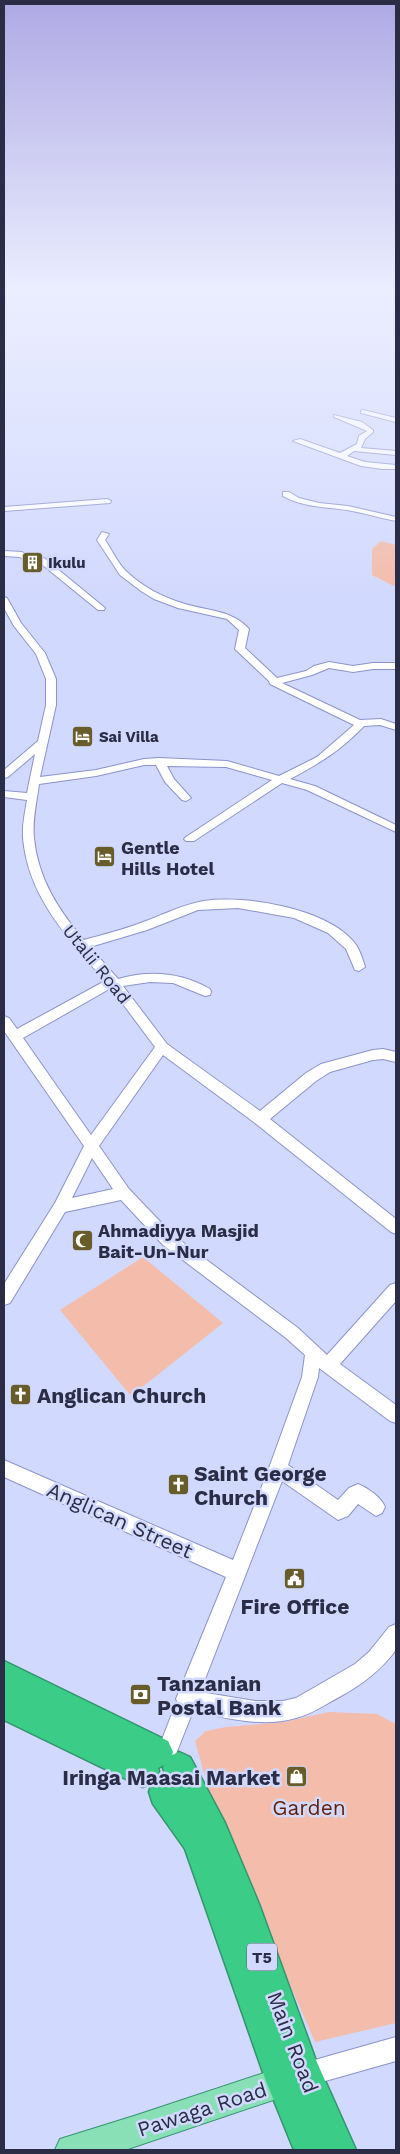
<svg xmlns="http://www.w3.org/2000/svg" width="400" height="2154" viewBox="0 0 400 2154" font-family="'Work Sans',sans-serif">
	<rect width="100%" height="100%" fill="#d2d9fe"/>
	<path fill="#f3bcab" d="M381 541 396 545V586L392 585 372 575V549Z
		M143 1257 223 1323 131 1396 60 1310Z
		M329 1712 377 1714 396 1724V2023L315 2042 215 1812 195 1741 206 1731 226 1727 284 1722Z"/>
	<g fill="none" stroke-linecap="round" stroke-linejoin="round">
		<defs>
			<path id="minor" d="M363 410 396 418V422L361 413V411Z
				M334 415 362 422 373 430V432L365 439 361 448 396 451V455L354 451 347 456 365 462 396 465V469H382L361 466 293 441 300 439 340 453 357 444 359 436 367 431 334 417Z
				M283 492H289L299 498 319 503 348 506 396 517V521C380 518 364 513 347 510 325 507 303 507 283 496Z
				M107 499 111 501 110 503 4 511V507Z
				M102 532 109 534 105 540C112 550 118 564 127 572 143 587 164 598 185 604 208 611 232 610 249 629L245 648 277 678 306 671 314 666 329 662 353 666 373 663H396V669H373L353 672 329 668 312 675 282 683 360 720 381 719 396 724V730L380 725 364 726C340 751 320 763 290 779L315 786 396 825V832L307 790 282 783 194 841H186L184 839 186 837 272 780 226 767 167 766 174 779 191 798 186 801 182 800 165 782 156 765H144L96 776 39 784C37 801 32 820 34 838 38 878 58 910 84 940 105 934 126 929 146 921 165 914 184 904 204 901 245 895 323 908 352 940 359 947 362 957 365 967L359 971 355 970 346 949 328 933 294 918 238 908 198 910 147 930 90 947 118 979C150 970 180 972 210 989L211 992 210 995 205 996 173 983 150 982 123 986 167 1044 260 1111 306 1073 321 1064 373 1050 383 1049 396 1052V1062L383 1059 373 1060 330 1072 316 1081 270 1119 396 1219V1234L391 1232 255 1123 163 1055 99 1146 129 1189 173 1235 298 1328 327 1355 390 1285 396 1283V1301L340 1364 396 1405V1423L390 1421 319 1368 318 1377 288 1465 338 1500 349 1488 358 1484C368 1488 381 1497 385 1507L382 1513 376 1516 358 1504 348 1516 338 1520 282 1481 200 1692 255 1701H283L296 1698 355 1664 369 1652 389 1627 396 1624V1650C381 1670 363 1684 341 1696 326 1704 312 1714 296 1718 262 1728 226 1718 193 1711L174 1759 167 1762 160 1759 157 1752 177 1701 176 1699 226 1577 4 1477V1460L233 1560 269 1468 302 1377 305 1355 286 1338 163 1245 121 1200 65 1212 10 1303 4 1305V1284L55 1203 84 1146 4 1031V1016L9 1018 17 1029 105 981C68 938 28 897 23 838 22 826 25 812 27 800L4 797V791L27 793 35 754 8 777 4 778V770L38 741 46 705V679L36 654 14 626 4 608V597L7 598 21 623 45 653 56 679V705L40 777 96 770 144 759 159 758 227 761 279 776 317 757 354 725 270 684 269 681 235 649 239 630 227 619 178 608 154 599 141 591 120 575 97 540ZM111 988 155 1047 91 1135 23 1038ZM92 1158 113 1189 72 1198Z
				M4 551 22 552 30 557 44 558 105 608 104 610H98L39 562 25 561 20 557 4 556Z
				M396 2037V2061L304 2087 295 2084 292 2075 295 2066 304 2063Z"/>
			<path id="major" d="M291 2064 302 2068 306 2079 302 2090 291 2094 125 2150H55L60 2139 137 2115Z"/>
			<path id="highway" d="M4 1661 168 1741 173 1752 172 1755 179 1752 190 1757 225 1823 259 1904 315 2058 356 2150H294L266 2081 185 1849 153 1804 149 1792 152 1783 143 1787 132 1782 4 1720ZM164 1765 163 1768 166 1776 156 1780 159 1771 158 1768Z"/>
		</defs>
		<use href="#minor" stroke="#8b93cc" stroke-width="2"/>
		<use href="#major" stroke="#359470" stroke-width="2"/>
		<use href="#highway" stroke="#359470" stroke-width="3"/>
		<use href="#minor" fill="#fff" fill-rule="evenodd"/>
		<use href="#major" fill="#89e0b7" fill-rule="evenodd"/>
		<use href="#highway" fill="#3bcc87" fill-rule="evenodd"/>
	</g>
	<linearGradient id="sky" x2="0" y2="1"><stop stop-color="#afa9e4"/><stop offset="0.49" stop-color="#ebeeff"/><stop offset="1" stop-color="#ebeeff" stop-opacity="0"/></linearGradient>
	<rect width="400" height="595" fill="url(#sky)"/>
	<defs>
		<symbol id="building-square" viewBox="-11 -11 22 22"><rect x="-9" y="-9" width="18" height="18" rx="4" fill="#685d2a" stroke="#d2d9fe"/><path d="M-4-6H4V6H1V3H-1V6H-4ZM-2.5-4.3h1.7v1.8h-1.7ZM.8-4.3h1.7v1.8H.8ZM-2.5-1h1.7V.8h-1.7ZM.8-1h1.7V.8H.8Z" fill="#fff"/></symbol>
		<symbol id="hotel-square" viewBox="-11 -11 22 22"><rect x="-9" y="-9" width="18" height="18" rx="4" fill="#685d2a" stroke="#d2d9fe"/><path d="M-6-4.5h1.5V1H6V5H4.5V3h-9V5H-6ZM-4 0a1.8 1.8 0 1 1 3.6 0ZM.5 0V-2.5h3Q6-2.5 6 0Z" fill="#fff"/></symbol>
		<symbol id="mosque-square" viewBox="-11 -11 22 22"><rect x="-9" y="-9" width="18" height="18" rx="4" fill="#685d2a" stroke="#d2d9fe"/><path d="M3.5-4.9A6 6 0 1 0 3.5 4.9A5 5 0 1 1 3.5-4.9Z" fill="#fff"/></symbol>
		<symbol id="church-square" viewBox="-11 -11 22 22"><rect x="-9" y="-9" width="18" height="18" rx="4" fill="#685d2a" stroke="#d2d9fe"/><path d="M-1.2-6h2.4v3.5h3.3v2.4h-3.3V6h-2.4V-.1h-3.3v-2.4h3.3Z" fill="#fff"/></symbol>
		<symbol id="civic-square" viewBox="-11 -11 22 22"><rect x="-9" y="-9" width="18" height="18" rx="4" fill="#685d2a" stroke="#d2d9fe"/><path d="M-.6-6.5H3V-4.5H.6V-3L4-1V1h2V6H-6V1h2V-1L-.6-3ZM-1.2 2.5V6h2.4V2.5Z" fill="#fff"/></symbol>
		<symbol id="bank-square" viewBox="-11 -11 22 22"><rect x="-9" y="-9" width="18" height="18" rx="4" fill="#685d2a" stroke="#d2d9fe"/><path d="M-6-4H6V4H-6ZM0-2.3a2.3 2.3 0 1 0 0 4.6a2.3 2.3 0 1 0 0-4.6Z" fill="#fff"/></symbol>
		<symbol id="shop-square" viewBox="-11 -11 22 22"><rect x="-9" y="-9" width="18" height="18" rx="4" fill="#685d2a" stroke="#d2d9fe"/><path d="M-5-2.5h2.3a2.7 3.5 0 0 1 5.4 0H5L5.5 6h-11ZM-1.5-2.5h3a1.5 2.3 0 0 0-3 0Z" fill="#fff"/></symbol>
	</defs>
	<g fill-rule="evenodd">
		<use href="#building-square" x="20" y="550" width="25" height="25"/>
		<use href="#hotel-square" x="70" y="724" width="25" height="25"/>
		<use href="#hotel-square" x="92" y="844" width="25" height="25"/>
		<use href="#mosque-square" x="70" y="1228" width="25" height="25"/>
		<use href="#church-square" x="8" y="1382" width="25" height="25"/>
		<use href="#church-square" x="166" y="1472" width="25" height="25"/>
		<use href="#civic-square" x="282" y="1566" width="25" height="25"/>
		<use href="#bank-square" x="128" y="1682" width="25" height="25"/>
		<use href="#shop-square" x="284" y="1764" width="25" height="25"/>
	</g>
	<g text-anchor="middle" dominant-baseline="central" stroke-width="5" stroke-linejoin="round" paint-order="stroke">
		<g font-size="15" font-weight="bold" fill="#2a2d45" stroke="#d2d9fe" text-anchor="start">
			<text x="48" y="563">Ikulu</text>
			<text x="99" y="737">Sai Villa</text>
		</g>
		<rect fill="#d2d9fe" stroke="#5c617c" stroke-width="1" x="247" y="1943.5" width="30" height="27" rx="4"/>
		<g font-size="16" font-weight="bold" fill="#2a2d45">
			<text x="262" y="1957">T5</text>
		</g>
		<g font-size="18" font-weight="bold" fill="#2a2d45" stroke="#d2d9fe" text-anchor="start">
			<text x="121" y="847">Gentle<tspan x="121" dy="21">Hills Hotel</tspan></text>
			<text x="98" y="1230">Ahmadiyya Masjid<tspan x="98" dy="21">Bait-Un-Nur</tspan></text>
		</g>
		<g font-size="18" fill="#2a2d45" stroke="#d2d9fe">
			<text transform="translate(97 964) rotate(51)">Utalii Road</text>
		</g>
		<g font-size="21" font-weight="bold" fill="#2a2d45" stroke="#d2d9fe" text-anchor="start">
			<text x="37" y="1395">Anglican Church</text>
			<text x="194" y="1473">Saint George<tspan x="194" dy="24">Church</tspan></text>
			<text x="295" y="1606" text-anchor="middle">Fire Office</text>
			<text x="157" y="1683">Tanzanian<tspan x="157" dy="24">Postal Bank</tspan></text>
			<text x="280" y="1777" text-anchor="end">Iringa Maasai Market</text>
		</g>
		<g font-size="21" fill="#2a2d45" stroke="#d2d9fe">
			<text transform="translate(120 1520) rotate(24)">Anglican Street</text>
			<text transform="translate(293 2042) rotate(69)">Main Road</text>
			<text transform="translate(202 2109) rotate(-18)">Pawaga Road</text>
		</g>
		<g font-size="21" fill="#621e06" stroke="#d2d9fe">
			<text x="309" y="1807">Garden</text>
		</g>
	</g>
	<rect width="400" height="2154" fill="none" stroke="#2a2d45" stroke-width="10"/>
</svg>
